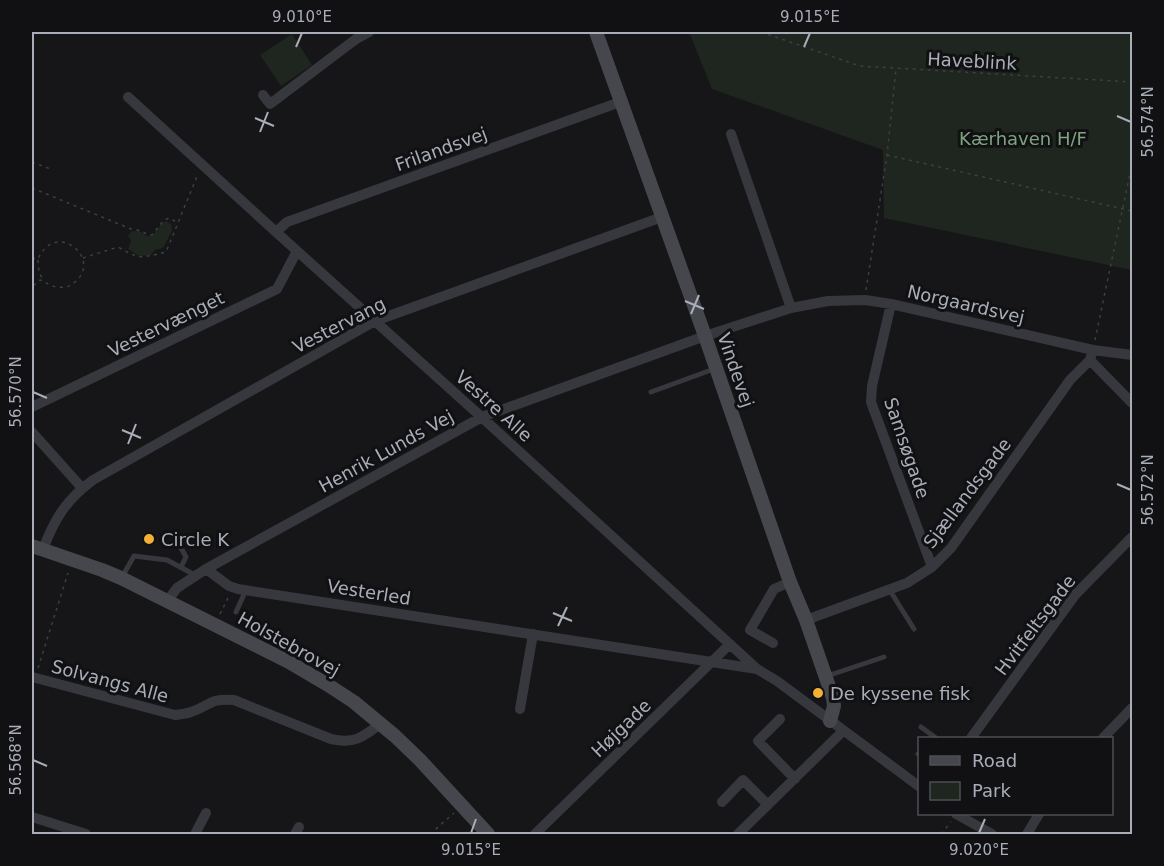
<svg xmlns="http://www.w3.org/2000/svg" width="1164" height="866" viewBox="0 0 1164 866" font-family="'DejaVu Sans',sans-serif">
	<rect width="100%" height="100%" fill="#161618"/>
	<path fill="#1e261f" d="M689 32H1132V270L884 218 883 150 712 89Z
		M292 34 312 65 281 86 260 55Z
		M166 221 171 224 172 231 163 248 155 250 151 255 139 256 128 249 131 241 128 236 131 232 138 230 147 236H152L162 223Z"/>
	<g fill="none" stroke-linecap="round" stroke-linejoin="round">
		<path stroke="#3d3f44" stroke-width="1.5" stroke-dasharray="3 4.5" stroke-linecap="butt" d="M761 32 860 66 1132 82
			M887 155 1132 211
			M32 162 53 170
			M32 188 131 229C140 229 144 234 152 235L163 221 169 218 177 222
			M32 258 38 259C56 219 103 259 75 282 70 287 64 288 57 287 50 286 46 282 40 280L34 285 32 290
			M83 258 118 247C141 260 140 258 166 252L198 174
			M38 260 39 272 43 280
			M866 290 887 155 896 69
			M1095 340 1132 164
			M220 614 229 596
			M38 668 68 573
			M430 834 454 813
			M941 834 951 822"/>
		<path stroke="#37383d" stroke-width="5" d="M651 392 714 369
			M180 546 186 557 181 567
			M122 577 134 556 167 560 195 575
			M889 589 914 629
			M236 612 246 590
			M827 676 884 657
			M921 727 936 738
			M918 754 920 752"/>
		<path stroke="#37383d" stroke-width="10" d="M263 95 270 104 356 39 369 32
			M128 97 276 232 487 422 757 669 777 681 920 787
			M731 134 791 308
			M276 232 287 222 620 102
			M891 304 872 386 871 402 932 567
			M1092 353 1090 360 1132 403
			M32 407 277 289 297 251
			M32 432 82 488
			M43 549C55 518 66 500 93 480L375 321 662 217
			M206 569 229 586 238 589 757 669
			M168 600 177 588 206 569 482 417 705 336 791 308 828 301 865 300 891 304 1093 350 1132 355
			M806 620 907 583 932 567 951 548 1070 380 1090 360
			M773 643 750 630 774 589 790 582
			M32 677 175 715C180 714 186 714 191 712 211 705 210 698 234 700L331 739C354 744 362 738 380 724
			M520 709 533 634
			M780 719 758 741 795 779
			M971 738 1075 595 1132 537
			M1103 738 1132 708
			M722 802 743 780 768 805
			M956 814 992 834
			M32 817 86 834
			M195 834 206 813
			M295 834 299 827
			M535 834 730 644
			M738 834 843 731
			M1027 834 1039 814"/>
		<path stroke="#45474d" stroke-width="14" d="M596 32 705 336 790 582 806 620 833 698 834 706 830 721
			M32 546 102 570 121 578 289 662 328 685 354 702 395 736 420 760 488 834"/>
	</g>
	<path fill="none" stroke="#a8adb8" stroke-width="2" d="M296 47 302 33M804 47 810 33M1117 116 1131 122M255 118 274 126M260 132 268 112M685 301 704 309M691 314 699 295M33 392 47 398M122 430 141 438M128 444 136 424M1117 484 1131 490M553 613 572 621M558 626 567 607M33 760 47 766M471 833 476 819M979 833 985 819"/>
	<g fill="#f2b134" stroke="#111113" stroke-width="2">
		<circle cx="149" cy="539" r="6"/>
		<circle cx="818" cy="693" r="6"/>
	</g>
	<g text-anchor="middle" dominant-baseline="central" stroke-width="6" stroke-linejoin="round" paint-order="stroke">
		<g font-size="18" fill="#a8adb8" stroke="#111113">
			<text transform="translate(972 61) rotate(3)">Haveblink</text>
			<text transform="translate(441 149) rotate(-20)">Frilandsvej</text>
			<text transform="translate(966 304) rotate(13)">Norgaardsvej</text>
			<text transform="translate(166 324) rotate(-26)">Vestervænget</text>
			<text transform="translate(339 325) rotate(-27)">Vestervang</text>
			<text transform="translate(736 370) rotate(71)">Vindevej</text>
			<text transform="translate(494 406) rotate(42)">Vestre Alle</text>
			<text transform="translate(907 448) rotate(71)">Samsøgade</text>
			<text transform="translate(386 451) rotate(-29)">Henrik Lunds Vej</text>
			<text transform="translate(967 493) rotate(-53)">Sjællandsgade</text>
			<text transform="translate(369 592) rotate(9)">Vesterled</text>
			<text transform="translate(1035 625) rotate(-53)">Hvitfeltsgade</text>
			<text transform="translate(289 644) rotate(29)">Holstebrovej</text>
			<text transform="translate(110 681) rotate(15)">Solvangs Alle</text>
			<text transform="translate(621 728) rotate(-44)">Højgade</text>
		</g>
		<g font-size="18" fill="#7fa381" stroke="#111113">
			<text x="1023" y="138">Kærhaven H/F</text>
		</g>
		<g font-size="18" fill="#a8adb8" stroke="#111113" text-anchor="start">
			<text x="161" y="539">Circle K</text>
			<text x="830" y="693">De kyssene fisk</text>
		</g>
	</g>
	<rect width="1164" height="866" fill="none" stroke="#111113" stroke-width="66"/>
	<rect x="918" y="737" width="195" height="78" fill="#111113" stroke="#4d4f55" stroke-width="1.5"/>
	<rect x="930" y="756" width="30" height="9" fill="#45474d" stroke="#4d4f55" stroke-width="1.5"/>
	<text x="972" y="767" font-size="18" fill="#a8adb8">Road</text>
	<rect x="930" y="782" width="30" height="18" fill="#1e261f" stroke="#4d4f55" stroke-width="1.5"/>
	<text x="972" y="797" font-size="18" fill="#a8adb8">Park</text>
	<rect x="33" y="33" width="1098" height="800" fill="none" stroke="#a8adb8" stroke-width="2"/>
	<g font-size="15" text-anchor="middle" fill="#a8adb8">
		<text x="302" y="22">9.010°E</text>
		<text x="810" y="22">9.015°E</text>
		<text transform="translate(1148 122) rotate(-90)" y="5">56.574°N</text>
		<text transform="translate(16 392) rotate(-90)" y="5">56.570°N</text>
		<text transform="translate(1148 490) rotate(-90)" y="5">56.572°N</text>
		<text transform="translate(16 760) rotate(-90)" y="5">56.568°N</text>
		<text x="471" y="855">9.015°E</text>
		<text x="979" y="855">9.020°E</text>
	</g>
</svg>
